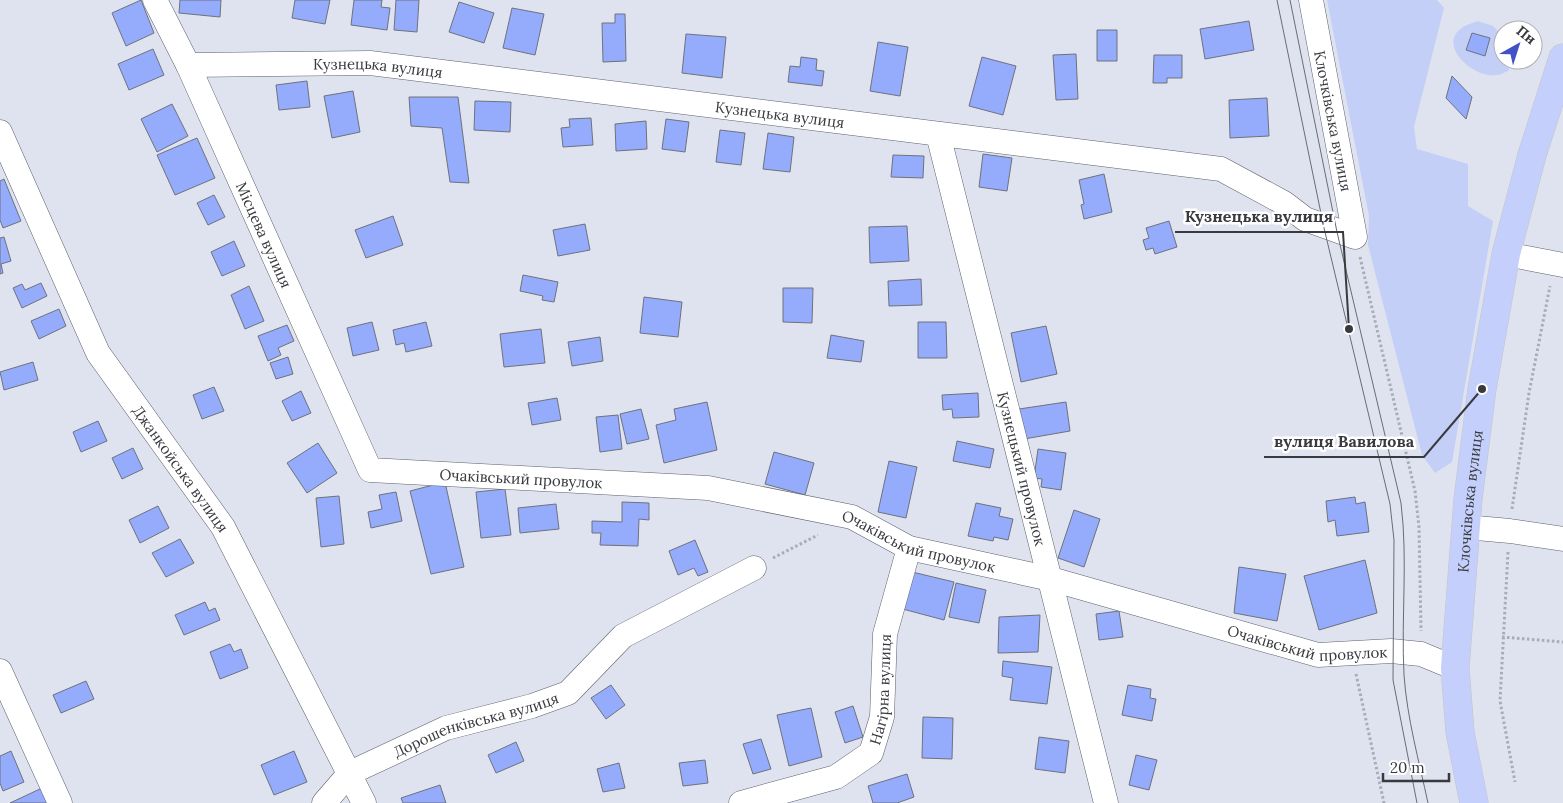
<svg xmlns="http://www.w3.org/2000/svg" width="1563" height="803" viewBox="0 0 1563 803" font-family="Lora,serif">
	<rect width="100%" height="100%" fill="#dfe3ef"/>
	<path fill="#c3cff6" d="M1327 0H1437L1444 8 1414 127 1417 149 1468 164V206L1493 221 1452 462 1435 473 1422 455 1368 245 1369 216Z
		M1478 21 1493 26 1503 36V60H1514L1508 71C1505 72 1501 75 1497 75 1475 80 1435 45 1463 27 1468 24 1473 23 1478 21Z"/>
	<path fill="#95abfc" stroke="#6e727d" d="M141 0 154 33 126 46 112 13Z
		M180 0H221L220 17 179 13Z
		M295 0H330L325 24 292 18Z
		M354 0H382L381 7 390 8 387 30 351 25Z
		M396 0H419L417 32 394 30Z
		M459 2 494 13 484 43 449 32Z
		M512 8 544 14 535 55 503 48Z
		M615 14H625L626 61 603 62 602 23H615Z
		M1249 21 1254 50 1205 59 1200 29Z
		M1097 30H1117V61H1097Z
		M1472 33 1490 38 1485 56 1466 50Z
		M686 34 726 37 722 78 682 73Z
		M878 42 908 47 900 96 870 91Z
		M153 49 164 75 129 90 118 64Z
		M1076 54 1078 99 1056 100 1053 55Z
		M1154 55H1182V78H1167V83H1153Z
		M801 57 817 59 816 70 824 71 822 86 788 82 790 66 800 67Z
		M982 57 1016 66 1003 115 969 106Z
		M1452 76 1472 97 1466 119 1446 98Z
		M307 81 310 107 279 110 276 85Z
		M353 91 360 132 332 138 324 96Z
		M409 97H458L469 183 450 182 442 128 411 126Z
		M1267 98 1269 136 1230 138 1229 100Z
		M475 101 511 102 510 132 474 130Z
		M172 104 188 136 157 152 141 119Z
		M591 118 593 145 563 147 561 128 570 127 569 119Z
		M666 119 689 122 685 152 662 149Z
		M646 121 647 149 616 151 615 124Z
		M720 130 745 133 741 165 716 162Z
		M768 133 794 137 790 172 763 169Z
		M197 138 215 178 175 195 157 155Z
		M983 154 1012 158 1007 191 979 187Z
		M893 155 924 156 923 178 891 177Z
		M1104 174 1112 212 1084 219 1081 205 1084 204 1079 180Z
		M4 179 21 221 3 228 0 220V181Z
		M214 195 225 217 208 225 197 203Z
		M393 216 403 245 366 258 355 230Z
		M1169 221 1177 247 1155 254 1153 248 1146 250 1143 240 1149 238 1146 228Z
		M585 224 590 250 558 256 553 230Z
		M907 226 909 261 870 263 869 227Z
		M4 237 11 261 1 264 3 273 0 274V238Z
		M234 241 245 266 222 276 211 252Z
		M523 275 558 282 554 302 542 300 543 296 520 291Z
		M921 279 922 305 889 306 888 281Z
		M41 283 47 296 22 308 13 288 22 284 25 290Z
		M249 286 264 321 245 329 231 295Z
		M783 288H813L812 323 783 322Z
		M644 297 682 302 678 337 640 333Z
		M59 309 66 326 39 339 31 321Z
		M372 322 379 350 353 356 347 328Z
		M426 322 432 346 406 352 404 343 396 345 393 330Z
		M918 322H946L947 358H918Z
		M287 325 294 341 278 348 281 355 268 361 258 336Z
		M1046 326 1057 374 1021 382 1011 333Z
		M541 329 545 363 504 367 500 334Z
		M831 335 864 341 861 362 827 358Z
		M600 337 603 361 572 366 568 342Z
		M288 357 293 374 276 379 270 363Z
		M33 362 38 380 4 390 0 372Z
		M214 387 224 411 202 419 193 395Z
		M301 391 311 413 292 421 282 401Z
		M978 393 979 417 953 418 952 409 943 410 942 395Z
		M557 398 561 420 532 425 528 403Z
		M707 402 717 450 664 463 656 425 676 420 674 409Z
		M1066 402 1070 431 1024 439 1019 409Z
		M641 409 649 439 627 444 620 414Z
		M618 415 622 449 600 452 596 417Z
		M98 421 107 441 81 452 73 432Z
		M957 441 994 449 990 468 953 461Z
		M318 443 337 473 307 493 287 463Z
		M133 448 143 469 122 479 112 458Z
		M1038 449 1066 453 1061 490 1041 487 1042 479 1034 478Z
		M774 452 814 463 805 495 765 484Z
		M889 461 917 467 906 518 878 512Z
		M445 482 464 567 431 574 410 491Z
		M505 489 511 535 481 538 476 492Z
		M396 492 402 521 371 528 368 512 382 509 379 495Z
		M339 496 344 544 321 547 316 498Z
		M1355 497 1356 504 1365 502 1369 532 1337 536 1335 520 1328 522 1326 501Z
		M622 502 649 503V520L639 519 638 546 600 545 601 533H592V521L622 522Z
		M976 503 1001 508 999 516 1013 519 1008 540 994 537 993 541 968 536Z
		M556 504 559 529 520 533 518 508Z
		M158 506 169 528 140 543 129 520Z
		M1074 510 1100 519 1084 567 1058 558Z
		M180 539 194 563 166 577 152 553Z
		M695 540 708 572 698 576 694 568 678 575 669 551Z
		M1365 560 1377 613 1319 630 1304 576Z
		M1239 567 1286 574 1277 621 1234 613Z
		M908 571 954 582 944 620 899 608Z
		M956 583 986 590 979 623 949 617Z
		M205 602 209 611 215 608 220 620 184 635 175 615Z
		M1119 611 1123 637 1099 640 1096 614Z
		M1040 615 1038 652 998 653 999 617Z
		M230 644 234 652 241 649 248 668 220 679 210 652Z
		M1003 661 1052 667 1047 704 1010 700 1013 678 1002 676Z
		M86 681 94 699 61 713 53 695Z
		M611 685 625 705 606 719 591 698Z
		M1128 685 1151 689 1150 698 1156 699 1152 721 1122 715Z
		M853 706 863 737 845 743 835 712Z
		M811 708 822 757 789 766 777 715Z
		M923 717 953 718 952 759 922 758Z
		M1039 737 1069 741 1065 773 1035 769Z
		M761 739 771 769 753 774 743 744Z
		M516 742 524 761 496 773 488 755Z
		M11 751 24 782 3 791 0 783V756Z
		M294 751 307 782 274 795 261 765Z
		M1136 755 1157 760 1149 790 1129 785Z
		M705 760 708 783 683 786 679 763Z
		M619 763 625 788 603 792 597 769Z
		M907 774 914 797 897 803H873L868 786Z
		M440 785 446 803H403L401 798Z
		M42 788 48 803H10Z"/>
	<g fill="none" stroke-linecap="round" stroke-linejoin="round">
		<defs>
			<g id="street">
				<path id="s1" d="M155 0 188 65 370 470 708 488 852 517 909 548 1051 579 1318 655 1391 651 1421 654 1455 668"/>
				<path id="s2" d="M188 65 370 63 1221 169 1284 203 1305 219 1355 237 1311 0"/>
				<path id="s3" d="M0 132 98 353 223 527 364 803"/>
				<path id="s4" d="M938 134 1106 803"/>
				<path d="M1506 254 1563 265"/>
				<path d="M1465 527 1510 531 1563 539"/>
				<path d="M0 671 60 803"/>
				<path id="s5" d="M324 803 350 773 446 728 532 706 568 693 623 636 754 568"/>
				<path id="s6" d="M741 803 836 777 871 753 882 717 885 634 909 548"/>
			</g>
			<g id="primary">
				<path id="s7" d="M1474 803 1460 732 1455 668 1468 499 1482 389 1506 254 1532 155 1563 58"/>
			</g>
		</defs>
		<use href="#street" stroke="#5d606b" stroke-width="25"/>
		<use href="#primary" stroke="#c4c4c5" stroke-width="29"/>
		<path stroke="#a9acb6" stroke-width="3" stroke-dasharray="2.5 2.5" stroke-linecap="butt" d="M1360 257 1415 491 1419 527 1421 631
			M1512 509 1529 393 1550 286
			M1508 552 1500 701 1515 782
			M773 558 818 535
			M1502 637 1563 642
			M1356 674 1384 803"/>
		<use href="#street" stroke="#fff" stroke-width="24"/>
		<use href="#primary" stroke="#c4d0fb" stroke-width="28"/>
		<path stroke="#6a6c73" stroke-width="1" d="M1277 0 1324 228 1390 504 1394 540 1393 680 1417 803
			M1290 0 1337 232 1401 503C1408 560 1401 617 1404 675 1407 718 1419 761 1428 803"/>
	</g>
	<g text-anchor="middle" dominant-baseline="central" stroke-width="5" stroke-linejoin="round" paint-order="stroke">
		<g font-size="15" fill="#393a3f" stroke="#fff">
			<text stroke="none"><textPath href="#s2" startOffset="190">Кузнецька вулиця</textPath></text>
			<text stroke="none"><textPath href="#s2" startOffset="595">Кузнецька вулиця</textPath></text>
			<text transform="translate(1333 121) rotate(79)">Клочківська вулиця</text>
			<text stroke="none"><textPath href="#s1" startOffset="259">Місцева вулиця</textPath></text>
			<text stroke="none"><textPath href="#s3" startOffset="384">Джанкойська вулиця</textPath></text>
			<text stroke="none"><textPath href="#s4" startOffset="345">Кузнецький провулок</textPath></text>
			<text stroke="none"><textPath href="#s1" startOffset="668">Очаківський провулок</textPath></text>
			<text stroke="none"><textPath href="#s7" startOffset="304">Клочківська вулиця</textPath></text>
			<text stroke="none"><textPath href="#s1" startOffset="1074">Очаківський провулок</textPath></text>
			<text stroke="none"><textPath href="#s1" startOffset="1478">Очаківський провулок</textPath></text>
			<text stroke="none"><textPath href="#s6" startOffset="206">Нагірна вулиця</textPath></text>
			<text stroke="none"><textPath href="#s5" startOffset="175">Дорошенківська вулиця</textPath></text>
		</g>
	</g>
	<path fill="none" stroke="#393a3f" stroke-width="2" d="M1349 329L1343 232H1175M1482 389L1424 457H1264"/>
	<g fill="#393a3f" stroke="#fff" stroke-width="2">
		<circle cx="1349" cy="329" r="5"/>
		<circle cx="1482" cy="389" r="5"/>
	</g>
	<g font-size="16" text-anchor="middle" font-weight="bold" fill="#393a3f" stroke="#fff" stroke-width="5" stroke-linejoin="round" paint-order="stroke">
		<text x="1259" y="222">Кузнецька вулиця</text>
		<text x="1344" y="447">вулиця Вавилова</text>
	</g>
	<g transform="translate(1518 45) rotate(39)"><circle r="24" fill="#ffffff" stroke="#b0b0b2"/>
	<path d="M0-4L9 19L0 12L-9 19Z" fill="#4152c6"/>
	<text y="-8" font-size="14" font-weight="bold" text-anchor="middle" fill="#393a3f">Пн</text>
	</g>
	<path d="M1383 773v8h66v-8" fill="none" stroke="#393a3f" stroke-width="2.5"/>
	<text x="1390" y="773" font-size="15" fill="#393a3f" stroke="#ffffff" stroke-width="4" paint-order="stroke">20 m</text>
</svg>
